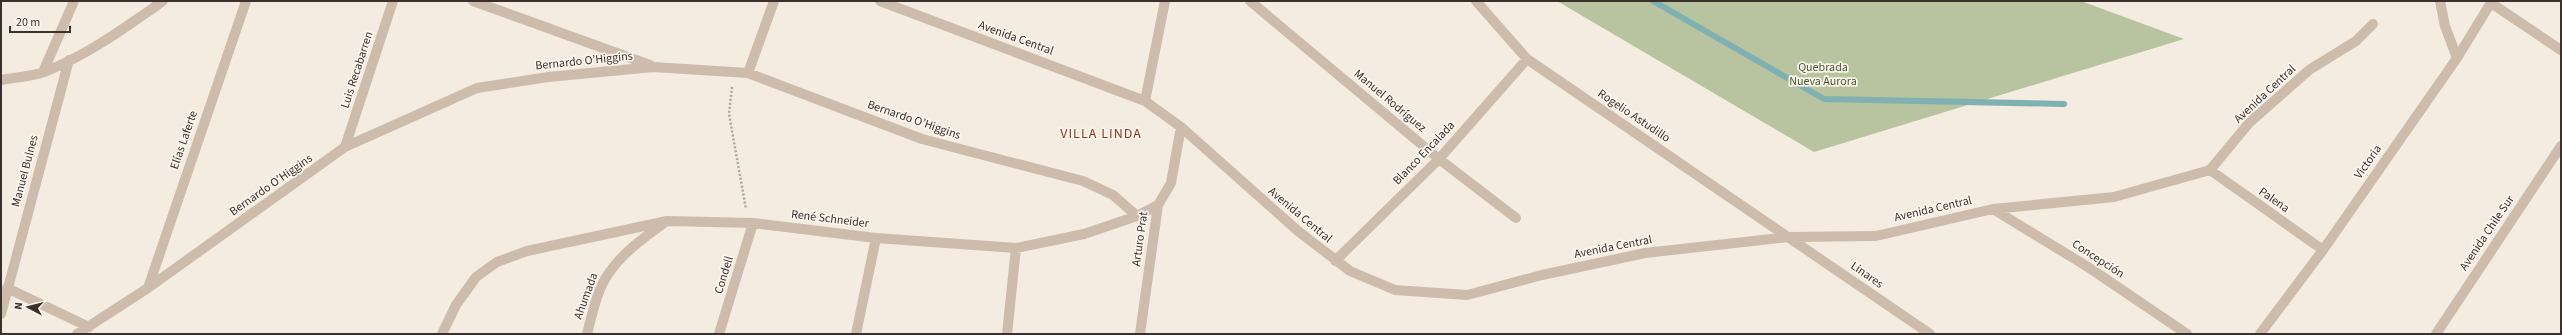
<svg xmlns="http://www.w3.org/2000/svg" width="2562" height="335" viewBox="0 0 2562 335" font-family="'Source Sans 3',sans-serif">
	<rect width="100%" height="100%" fill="#f4ebe1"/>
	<path fill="#b8c4a0" d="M1557 1H2081L2184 39 1814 152Z"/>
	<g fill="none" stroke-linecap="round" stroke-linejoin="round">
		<path stroke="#7fb0b2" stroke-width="6" d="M1653 1 1824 99 2064 104"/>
		<path stroke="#b9a596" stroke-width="2.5" stroke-dasharray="2 2" stroke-linecap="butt" d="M732 87 729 114 746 209"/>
		<path stroke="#cdbbac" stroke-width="10" d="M473 1 650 65
			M880 1 1145 101 1181 127 1298 231 1350 271 1395 290 1467 295 1542 275 1645 253 1789 237 1876 236 1993 209 2114 197 2210 170 2249 123 2309 70 2356 41 2373 24
			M1250 1 1439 159 1516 218
			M1476 1 1527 59 1930 334
			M2440 1 2445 26 2457 58
			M2491 3 2561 50
			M43 72 74 1
			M748 73 774 1
			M1 80C15 77 31 77 44 72 86 56 126 27 163 1
			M1145 101 1165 1
			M345 147 393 1
			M2210 170 2323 250
			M1993 209 2088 267 2187 334
			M1335 261 1439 159 1527 59
			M7 288 89 327
			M148 288 246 1
			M1 314 69 60
			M77 334 148 288 345 147 477 88 548 77 653 67 748 73 922 139 1083 181 1113 195 1137 216
			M442 334 456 305 476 277 497 262 527 251 667 221 753 223 876 238 1016 248 1084 234 1137 216 1158 205
			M587 334C592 315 597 289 609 273 623 252 644 238 664 223
			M719 334 753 223
			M856 334 876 238
			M1007 334 1016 248
			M1140 334 1158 205 1171 183 1181 127
			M2260 334 2323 250 2457 58 2492 1
			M2436 334 2561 146"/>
	</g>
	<g text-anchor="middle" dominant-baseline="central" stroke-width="3.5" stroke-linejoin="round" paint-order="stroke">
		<g font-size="12" fill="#3b302b" stroke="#fbf5ee">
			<text transform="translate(1016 38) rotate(20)">Avenida Central</text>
			<text transform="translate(584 61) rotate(-6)">Bernardo O’Higgins</text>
			<text transform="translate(357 70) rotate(-72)">Luis Recabarren</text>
			<text transform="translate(2265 94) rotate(-43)">Avenida Central</text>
			<text transform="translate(1390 101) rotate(40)">Manuel Rodríguez</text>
			<text transform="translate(1634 116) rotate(34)">Rogelio Astudillo</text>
			<text transform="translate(914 120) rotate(19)">Bernardo O’Higgins</text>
			<text transform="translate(184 140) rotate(-71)">Elías Laferte</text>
			<text transform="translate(1424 153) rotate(-46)">Blanco Encalada</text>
			<text transform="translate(2368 162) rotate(-55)">Victoria</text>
			<text transform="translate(25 171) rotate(-75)">Manuel Bulnes</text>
			<text transform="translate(271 185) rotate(-35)">Bernardo O’Higgins</text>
			<text transform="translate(2274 200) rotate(35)">Palena</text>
			<text transform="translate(1933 209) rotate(-13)">Avenida Central</text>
			<text transform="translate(1300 215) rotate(40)">Avenida Central</text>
			<text transform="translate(830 219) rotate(7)">René Schneider</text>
			<text transform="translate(2487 233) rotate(-56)">Avenida Chile Sur</text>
			<text transform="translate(1140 239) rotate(-82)">Arturo Prat</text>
			<text transform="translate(1613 247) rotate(-11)">Avenida Central</text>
			<text transform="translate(2098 259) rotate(33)">Concepción</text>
			<text transform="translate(724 275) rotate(-73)">Condell</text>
			<text transform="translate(1867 275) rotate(35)">Linares</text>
			<text transform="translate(586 296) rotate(-70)">Ahumada</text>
		</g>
		<g font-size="12" fill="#4a5a2e" stroke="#fbf5ee">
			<text x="1823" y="67">Quebrada<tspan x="1823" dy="14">Nueva Aurora</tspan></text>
		</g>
		<g font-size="14" letter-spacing="1" fill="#8c3b22" stroke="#fbf5ee">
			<text x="1101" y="134">VILLA LINDA</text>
		</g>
	</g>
	<rect width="2562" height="335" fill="none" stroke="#3b302b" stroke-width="4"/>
	<g transform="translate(28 307) rotate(277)" stroke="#fbf5ee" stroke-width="3" paint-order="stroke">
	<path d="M0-3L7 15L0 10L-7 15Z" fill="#3b302b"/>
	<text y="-6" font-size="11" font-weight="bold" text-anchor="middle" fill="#3b302b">N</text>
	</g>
	<path d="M10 26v6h60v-6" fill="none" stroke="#3b302b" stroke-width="2"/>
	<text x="16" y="26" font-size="12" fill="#3b302b" stroke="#fbf5ee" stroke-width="3" paint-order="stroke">20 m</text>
</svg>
